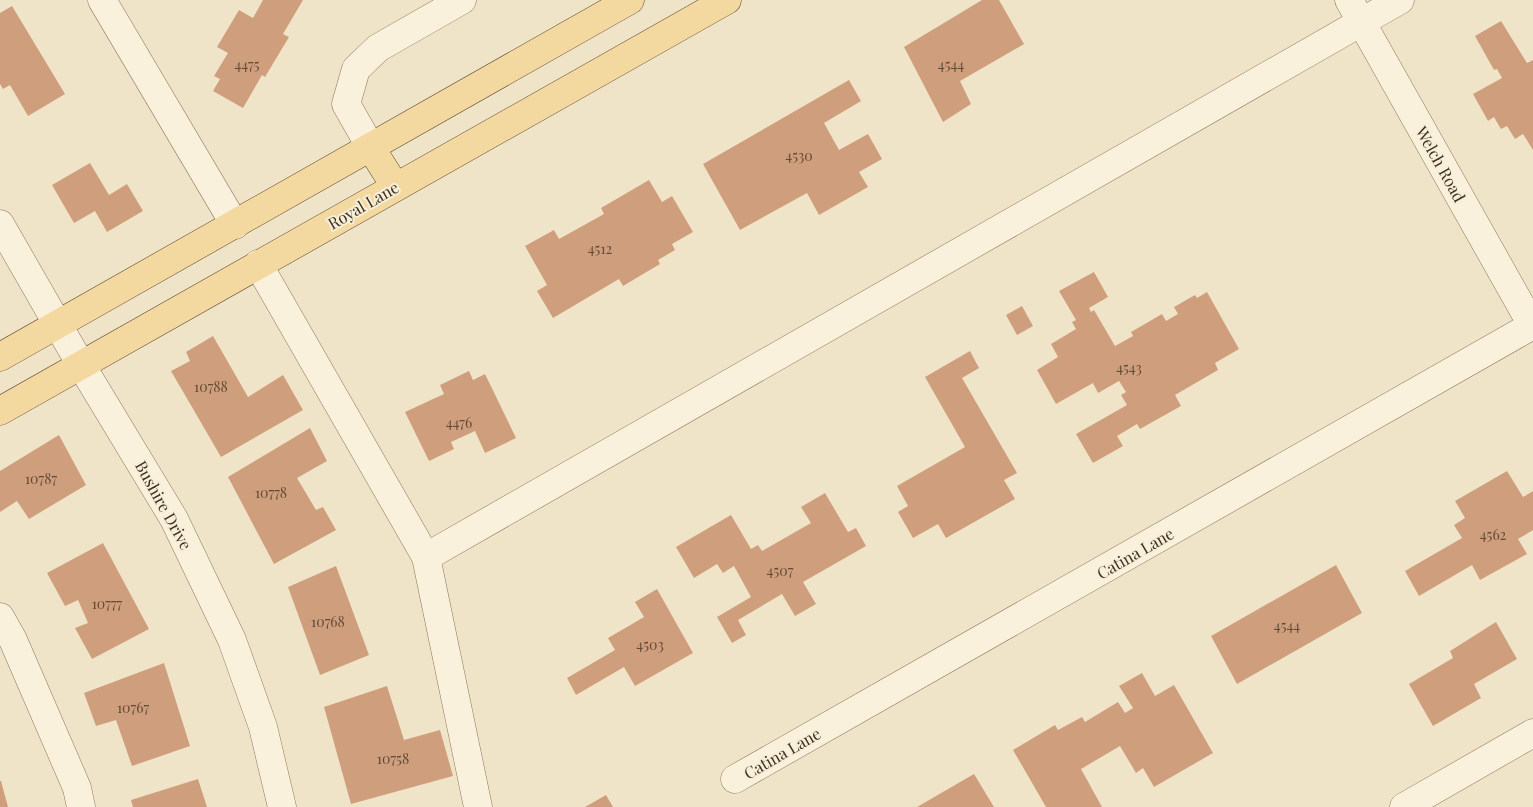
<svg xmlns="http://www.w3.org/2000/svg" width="1533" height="807" viewBox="0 0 1533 807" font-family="'Playfair Display',serif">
	<rect width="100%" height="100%" fill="#f0e4c8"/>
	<path fill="#cf9f7d" d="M263 0H303L283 34 289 37 265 77 262 75 243 108 213 91 220 79 214 76 228 53 217 47 239 10 253 18Z
		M982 0H999L1024 44 960 81 971 104 943 122 904 47Z
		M12 6 65 94 28 116 10 85 3 89 0 84V13Z
		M1501 21 1527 63 1533 60V150L1523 134 1515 139 1507 126 1501 129 1494 117 1488 121 1473 94 1502 78 1497 69 1494 70 1475 36Z
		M849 80 861 101 824 123 839 150 868 134 882 159 859 172 868 187 819 215 807 193 740 230 703 164Z
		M90 163 109 195 127 184 143 211 107 232 95 211 74 223 52 185Z
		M649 180 662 202 672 196 693 232 672 244 675 250 658 260 660 264 623 286 619 279 553 318 537 291 547 285 525 246 554 230 559 239 604 214 601 208Z
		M1094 272 1108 297 1089 308 1091 312 1094 310 1115 346 1133 336 1131 332 1162 314 1166 321 1178 314 1174 307 1195 295 1197 298 1207 292 1239 349 1215 363 1218 370 1175 395 1181 406 1140 429 1137 424 1117 436 1123 446 1093 463 1076 434 1127 405 1121 395 1126 392 1119 381 1098 393 1093 383 1056 404 1037 370 1058 357 1051 344 1076 329 1072 322 1076 320 1059 291Z
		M1022 306 1033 326 1017 335 1006 315Z
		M213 336 248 397 283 375 303 410 221 457 171 371 190 361 186 352Z
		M970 351 979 368 962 378 1017 473 1004 480 1015 499 946 538 938 524 913 538 898 512 908 506 897 486 965 447 925 377Z
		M469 371 473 380 485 374 516 438 485 453 475 431 451 442 454 449 429 461 405 412 444 394 440 385Z
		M310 428 327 461 297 478 316 510 323 507 336 530 274 564 228 477Z
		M59 435 86 485 29 519 17 501 0 512V471Z
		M1507 471 1523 497 1533 491V530L1518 539 1527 554 1480 580 1472 565 1419 596 1405 571 1462 538 1454 525 1465 518 1455 501Z
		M825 493 848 532 856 528 866 546 803 582 816 604 795 616 782 594 738 620 746 635 732 643 717 617 751 597 734 566 723 573 717 564 694 578 676 547 731 515 751 549 758 545 762 551 811 523 801 507Z
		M103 543 149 629 92 659 75 628 88 623 78 600 65 606 47 573Z
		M1336 565 1362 613 1237 684 1211 636Z
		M336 566 369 655 320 675 288 587Z
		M657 589 693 653 635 686 624 667 576 695 567 678 615 650 608 638 644 617 635 602Z
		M1496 622 1517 659 1474 684 1481 698 1433 726 1409 684 1453 658 1450 651Z
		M164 663 190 746 132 766 116 720 96 726 84 693Z
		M1142 673 1155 696 1174 685 1213 753 1154 787 1143 768 1136 773 1120 746 1081 769 1102 807H1046L1013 750 1055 725 1058 730 1082 717 1085 722 1118 702 1125 713 1133 708 1119 686Z
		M387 686 404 740 440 730 453 776 351 804 324 707Z
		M974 774 994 807H917Z
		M198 779 207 807H133L131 800Z
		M0 781H1L8 807H0Z
		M606 795 613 807H585Z"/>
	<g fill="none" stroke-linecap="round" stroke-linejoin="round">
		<defs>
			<path id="minor" d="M102 0 235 225
				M1349 0 1533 327
				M371 148 346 104 356 69 378 48 462 0
				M0 224 81 365 174 519 232 640 263 727 282 807
				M258 264 426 557 478 807
				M426 557 1400 0
				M0 617 13 640 77 788 81 807
				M735 779 1533 325
				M1404 807 1533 733"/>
			<path id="major" d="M371 148 395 186
				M0 357 630 0
				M0 411 727 0"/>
		</defs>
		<use href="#minor" stroke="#8d765c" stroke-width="29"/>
		<use href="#major" stroke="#5b4430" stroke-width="29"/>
		<use href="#minor" stroke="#faf1dc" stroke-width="28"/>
		<use href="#major" stroke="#f3d9a0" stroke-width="28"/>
	</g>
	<g text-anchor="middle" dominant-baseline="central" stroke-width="4" stroke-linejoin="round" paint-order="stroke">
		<g font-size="14" fill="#624a37">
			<text x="247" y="64">4475</text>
			<text x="951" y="64">4544</text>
			<text x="799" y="155">4530</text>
			<text x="600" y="248">4512</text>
			<text x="1129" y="367">4543</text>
			<text x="211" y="386">10788</text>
			<text x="459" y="422">4476</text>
			<text x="41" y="478">10787</text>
			<text x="271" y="492">10778</text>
			<text x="1493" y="534">4562</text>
			<text x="780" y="570">4507</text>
			<text x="107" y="603">10777</text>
			<text x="328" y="621">10768</text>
			<text x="1287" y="625">4544</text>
			<text x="650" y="644">4503</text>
			<text x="133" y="707">10767</text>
			<text x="393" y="758">10758</text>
		</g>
		<g font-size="16" fill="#3d2e20" stroke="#f7eed8">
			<text transform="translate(1441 164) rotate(61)">Welch Road</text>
			<text transform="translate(363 205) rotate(-30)">Royal Lane</text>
			<text transform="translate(164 505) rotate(61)">Bushire Drive</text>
			<text transform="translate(1135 553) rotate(-30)">Catina Lane</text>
			<text transform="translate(782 753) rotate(-30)">Catina Lane</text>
		</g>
	</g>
</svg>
